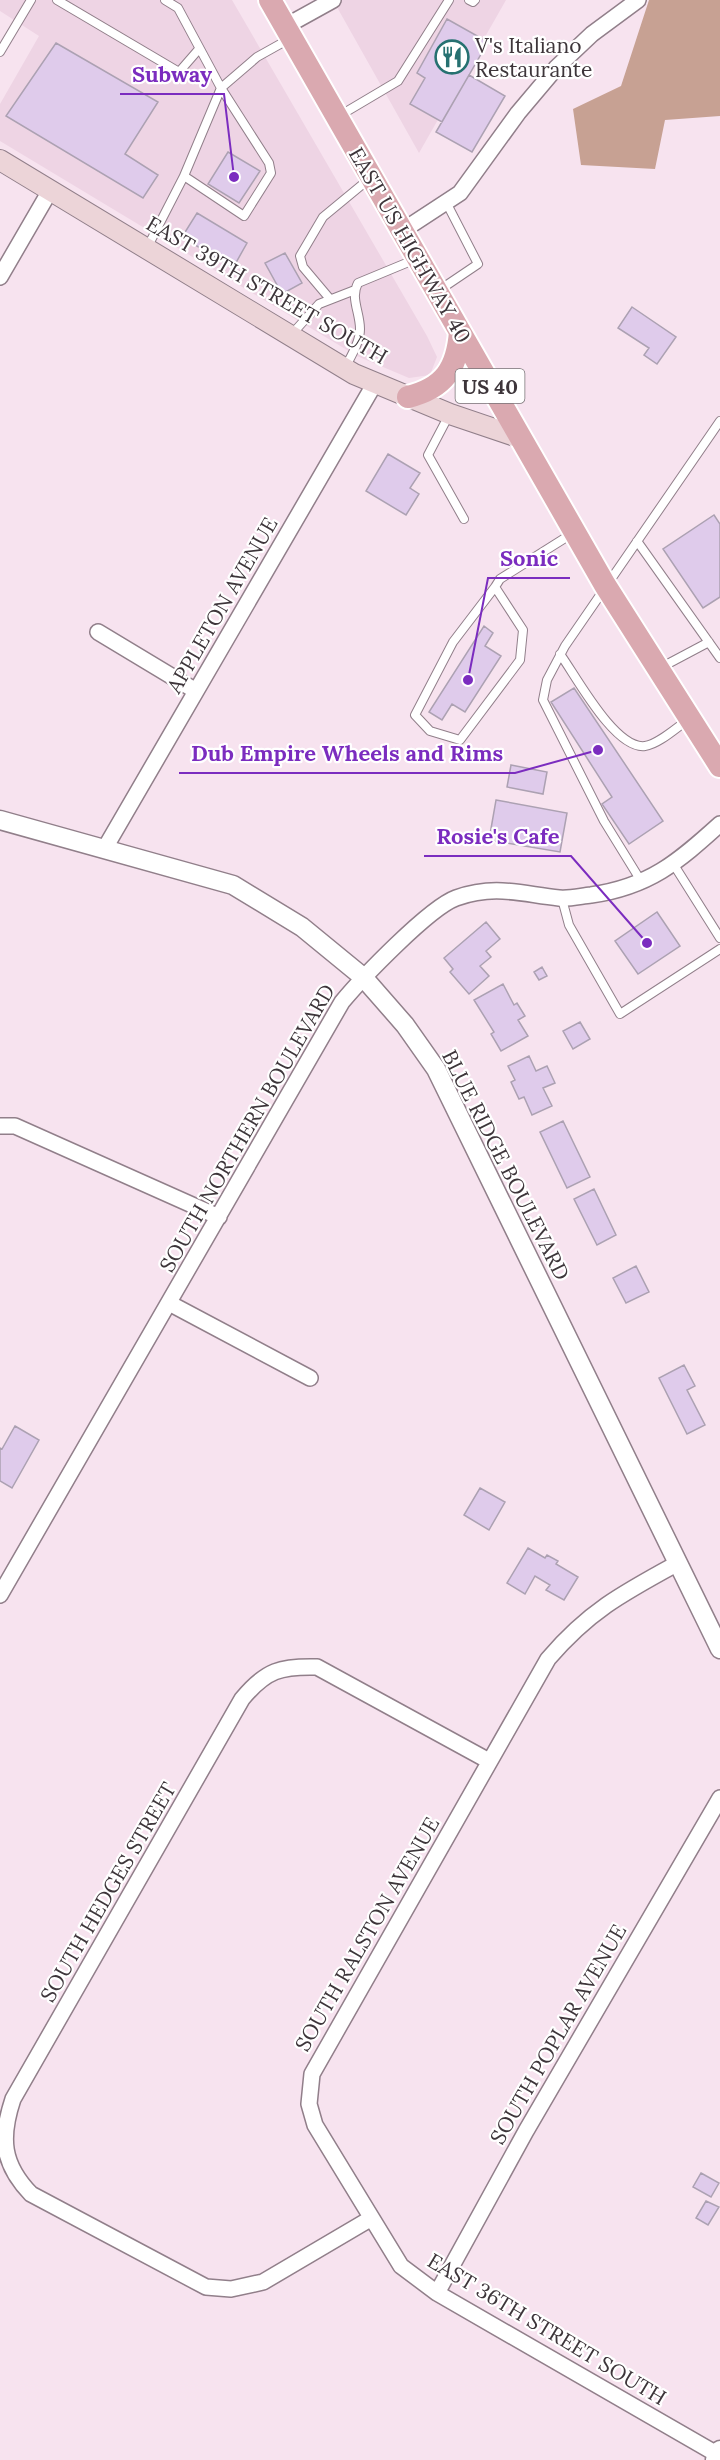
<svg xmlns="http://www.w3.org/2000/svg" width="720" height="2460" viewBox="0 0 720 2460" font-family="Lora,serif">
	<rect width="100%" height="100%" fill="#f7e3ef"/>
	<path fill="#eed4e4" d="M0 0H232L427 336 437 357 430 375 409 378 357 356 0 141V104L39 36 0 11Z
		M333 0H506L419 153Z"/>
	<path fill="#c7a193" d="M649 0H720V116L665 120 655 169 581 165 573 109 621 86Z"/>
	<path fill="#dfcbeb" stroke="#aca1b2" stroke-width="1.5" d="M447 19 488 42 442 122 410 104 425 78 417 73Z
		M56 43 158 102 125 154 158 175 143 198 6 116Z
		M469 75 505 96 472 152 436 132Z
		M228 152 260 171 239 203 208 184Z
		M197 213 247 243 233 268 182 237Z
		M285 253 302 283 282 294 265 263Z
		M632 307 676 337 657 364 644 355 649 348 618 328Z
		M388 454 420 473 410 488 419 494 406 515 366 491Z
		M714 515 720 524V597L703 608 663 549Z
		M484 626 493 633 485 646 501 656 465 712 452 704 442 720 429 712Z
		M574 688 663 821 629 844 602 804 612 797 551 702Z
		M511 765 547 772 543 794 507 787Z
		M496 800 567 813 560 852 489 840Z
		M657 912 680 946 638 974 615 941Z
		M486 922 500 939 486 951 491 957 480 966 489 976 469 994 450 972 453 969 444 958Z
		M542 967 547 976 539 980 534 972Z
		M503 984 514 1005 517 1003 525 1016 518 1020 528 1036 501 1051 491 1034 494 1032 474 1000Z
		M580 1022 590 1039 573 1049 563 1031Z
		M529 1056 536 1071 547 1066 555 1083 543 1088 552 1106 532 1115 524 1097 519 1099 511 1082 515 1080 508 1066Z
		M563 1121 590 1177 567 1188 540 1132Z
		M594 1189 616 1235 597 1245 574 1199Z
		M636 1266 649 1292 626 1303 613 1278Z
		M684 1365 695 1386 687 1390 705 1425 687 1434 659 1378Z
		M15 1426 39 1440 12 1488 0 1481V1448L2 1449Z
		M480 1488 505 1502 489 1530 464 1515Z
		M528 1548 545 1558 547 1555 558 1561 556 1564 578 1577 564 1600 546 1590 550 1585 535 1576 525 1594 507 1583Z
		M701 2173 719 2183 711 2197 693 2187Z
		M706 2201 719 2207 708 2225 696 2218Z"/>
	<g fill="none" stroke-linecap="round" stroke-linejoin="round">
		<defs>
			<path id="service" d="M57 0 179 72 199 49
				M165 0 178 8 221 88 184 176 244 216 271 173 269 163 221 88 257 57 291 38
				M469 0 473 2 475 0
				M0 52 31 0
				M339 116 398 81 449 0
				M147 248 184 176
				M438 291 478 264 446 202
				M330 299 303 267 300 256 323 217 369 179
				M292 334 319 304 355 290
				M345 368C351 356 360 342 360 329 360 312 350 298 358 283L416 259
				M449 415 428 455 464 519
				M637 541 720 658
				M495 587 523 630 520 660 460 740 430 731 415 715 453 642 495 587 500 579 573 533
				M560 654C576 676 615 750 645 746 659 744 677 727 689 719
				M660 668 709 642
				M674 865 720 938
				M641 881 604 821 543 700 547 680 565 646 720 421
				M562 899 569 925 620 1014 720 949"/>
			<path id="minor" d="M286 26 333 0
				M402 231 460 193 518 113 556 68 592 34 638 0
				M0 277 51 189
				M98 632 196 691
				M105 848 375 383
				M0 1126H15L219 1217
				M169 1303 310 1378
				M678 1563C623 1593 589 1611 548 1659L312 2074 309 2104 315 2125 401 2266 437 2293 720 2456
				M0 1595 342 1002C362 978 429 908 456 898 495 884 521 894 559 898 570 899 581 896 591 895 649 887 678 862 720 824
				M370 2219 263 2282 231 2289 206 2287 31 2194C2 2164 0 2138 13 2099L242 1699C266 1670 281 1666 317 1667L489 1761
				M437 2293 526 2131 720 1798"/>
			<path id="tertiary" d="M0 820 233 885 302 927 363 977 405 1025 436 1069 720 1649
				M715 2460 720 2450"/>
			<path id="secondary" d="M0 160 354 374 450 414 521 438"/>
			<path id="primary" d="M270 0 605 585 720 766
				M408 397C444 388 457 369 460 332"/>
		</defs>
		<use href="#service" stroke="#917f8a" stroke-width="10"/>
		<use href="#minor" stroke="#917f8a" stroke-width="18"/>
		<use href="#tertiary" stroke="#917f8a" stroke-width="21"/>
		<use href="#secondary" stroke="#917f8a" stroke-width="22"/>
		<use href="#primary" stroke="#fff" stroke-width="26"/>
		<use href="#service" stroke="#fff" stroke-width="8"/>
		<use href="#minor" stroke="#fff" stroke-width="15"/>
		<use href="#tertiary" stroke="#fff" stroke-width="18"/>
		<use href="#secondary" stroke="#ecd4d8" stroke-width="20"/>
		<use href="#primary" stroke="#daa9b0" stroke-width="22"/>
	</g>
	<defs>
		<symbol id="restaurant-ring" viewBox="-11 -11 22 22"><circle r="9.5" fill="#fff" stroke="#267171" stroke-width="1.5"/><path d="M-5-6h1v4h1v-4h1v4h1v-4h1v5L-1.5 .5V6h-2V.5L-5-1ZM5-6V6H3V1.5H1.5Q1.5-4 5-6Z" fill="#267171"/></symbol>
	</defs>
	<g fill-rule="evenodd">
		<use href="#restaurant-ring" x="433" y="38" width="38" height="38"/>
	</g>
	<g text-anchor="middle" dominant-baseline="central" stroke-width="4.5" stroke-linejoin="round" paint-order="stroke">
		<rect fill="#fff" stroke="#777275" stroke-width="1.5" x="455.5" y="369" width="69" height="34" rx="4.5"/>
		<g font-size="20" font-weight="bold" fill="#3d353a">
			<text x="490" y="386">US 40</text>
		</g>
		<g font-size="21" fill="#3d353a" stroke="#fff" text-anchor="start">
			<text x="475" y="45">V's Italiano<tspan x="475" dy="24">Restaurante</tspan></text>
		</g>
		<g font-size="21" fill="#3d353a" stroke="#fff">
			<text transform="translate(410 245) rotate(60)">EAST US HIGHWAY 40</text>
			<text transform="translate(267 290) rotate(30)">EAST 39TH STREET SOUTH</text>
			<text transform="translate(222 605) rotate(-60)">APPLETON AVENUE</text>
			<text transform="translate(247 1128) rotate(-60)">SOUTH NORTHERN BOULEVARD</text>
			<text transform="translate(506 1165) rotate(63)">BLUE RIDGE BOULEVARD</text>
			<text transform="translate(108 1892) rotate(-60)">SOUTH HEDGES STREET</text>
			<text transform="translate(367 1934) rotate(-60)">SOUTH RALSTON AVENUE</text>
			<text transform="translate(558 2034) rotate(-60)">SOUTH POPLAR AVENUE</text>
			<text transform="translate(547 2329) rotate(31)">EAST 36TH STREET SOUTH</text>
		</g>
	</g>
	<path fill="none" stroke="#7b2cbf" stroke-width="2" d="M234 177L224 94H120M468 680L488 578H570M598 750L515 773H179M647 943L571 856H424"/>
	<g fill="#7b2cbf" stroke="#fff" stroke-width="2">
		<circle cx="234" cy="177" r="6"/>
		<circle cx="468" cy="680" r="6"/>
		<circle cx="598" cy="750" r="6"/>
		<circle cx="647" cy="943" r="6"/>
	</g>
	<g font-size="22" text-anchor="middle" font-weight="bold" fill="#7b2cbf" stroke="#fff" stroke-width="4.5" stroke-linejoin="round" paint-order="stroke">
		<text x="172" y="82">Subway</text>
		<text x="529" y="566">Sonic</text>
		<text x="347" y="761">Dub Empire Wheels and Rims</text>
		<text x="498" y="844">Rosie's Cafe</text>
	</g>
</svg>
